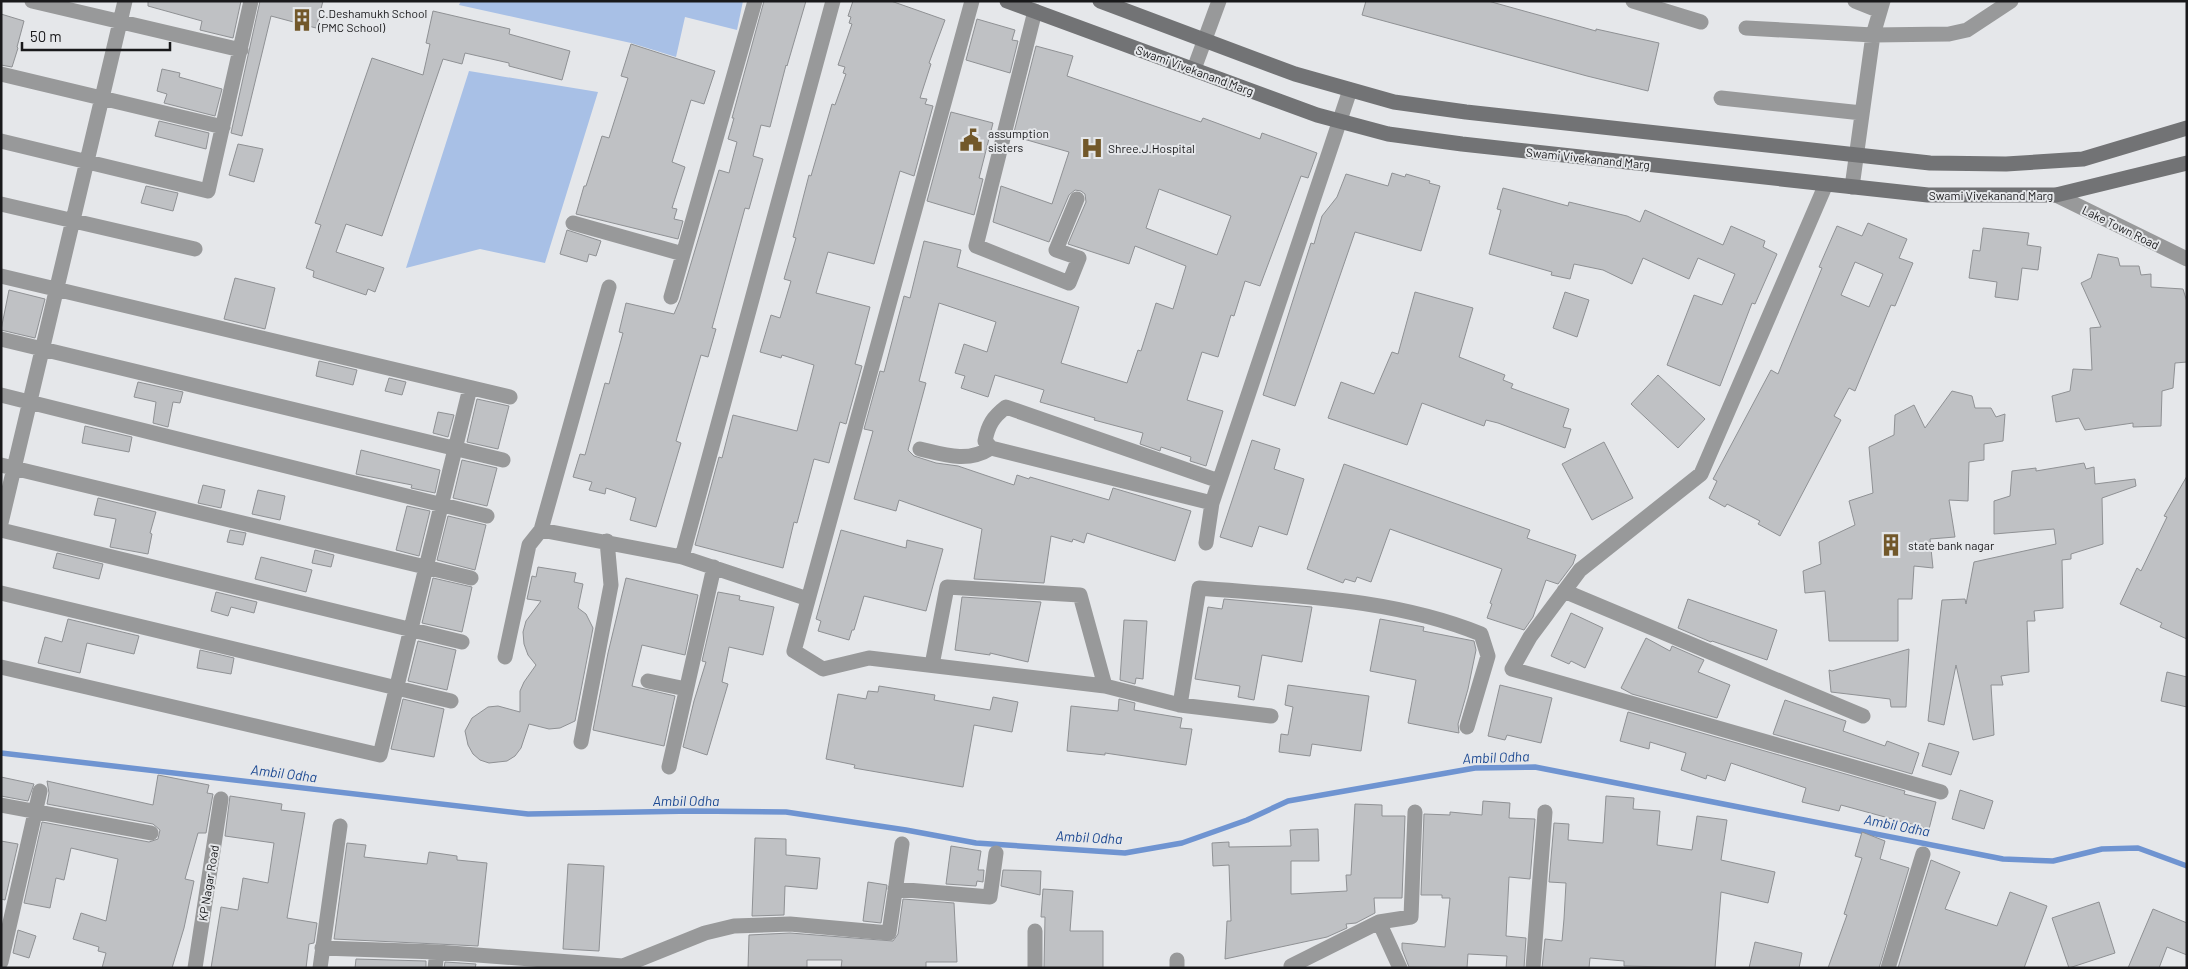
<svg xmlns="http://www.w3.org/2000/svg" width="2188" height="969" viewBox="0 0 2188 969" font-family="Barlow,sans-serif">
	<rect width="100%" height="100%" fill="#e5e7ea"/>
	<path fill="#a8c0e6" d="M461 1H743L737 30 685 17 676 57 631 43 459 5Z
		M469 71 598 92 545 263 480 249 406 268Z"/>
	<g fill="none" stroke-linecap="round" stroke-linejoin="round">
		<path stroke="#6f94d1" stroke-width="5.5" d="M1 753 528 814 693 811 786 812 906 830 976 843 1125 853 1182 843 1247 820 1288 801 1475 768 1535 767 2003 859 2053 861 2102 849 2138 848 2187 866"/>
	</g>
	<path fill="#bfc1c4" stroke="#8f9194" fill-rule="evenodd" d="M148 1H241L233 38 200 30 202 21 148 6Z
		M260 1H323L316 28 271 16 242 136 231 133Z
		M764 1H806L787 66 786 65 770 127 761 125 753 156 763 159 749 209 745 208 712 328 716 329 708 357 701 355 676 441 681 443 656 527 630 520 636 498 606 488 605 494 589 490 592 482 573 477 580 454 585 455 605 383 609 384 623 333 619 332 626 303 674 314 680 300 719 170 729 173 737 142 728 139 734 118H732Z
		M853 1H891L945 20 929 63 931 64 920 98 927 99 925 104 933 106 914 176 900 171 874 264 828 252 816 293 870 307 855 364 862 366 846 424 840 422 829 463 814 459 797 523 794 522 783 568 695 545 719 457 722 458 733 415 797 431 814 365 782 355 781 358 760 352 771 315 780 318 791 281 784 279 796 238 793 237 809 175 811 176 832 104 835 105 846 74 843 73 845 67 838 65 852 24 849 23 851 17 848 16Z
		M1366 1H1488L1596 31V29L1659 43 1648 91 1587 76 1362 15Z
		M433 11 510 29 509 34 570 51 562 80 509 66V63L465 53 462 64 443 59 382 236 346 224 336 252 384 268 375 292 368 289 366 295 313 277 314 271 306 268 321 225 315 223 372 58 423 75 430 44 426 43Z
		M1 14 24 21 17 47 18 48 12 67 1 65Z
		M977 19 1015 30 1012 40 1018 41 1010 73 966 60Z
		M631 44 715 71 704 104 691 100 672 162 685 167 672 208 677 209 674 219 683 221 678 239 576 214 584 186H586L602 136 609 138 628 78 621 76Z
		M1036 46 1073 56 1067 76 1201 122 1203 118 1260 139 1262 133 1317 153 1308 178 1301 176 1260 286 1245 281 1234 316 1231 315 1218 357 1202 352 1187 400 1223 411 1206 466 1190 461 1191 457 1161 447 1160 451 1140 444 1143 433 1094 420 1095 418 1040 402 1044 390 995 375 988 397 961 388 965 376 955 373 964 344 987 352 996 322 939 303 919 381 926 383 908 450 914 456 936 463 958 466 1014 485 1017 475 1029 479 1030 477 1109 500 1113 488 1191 511 1175 561 1087 533 1084 543 1073 539 1072 542 1051 536 1044 583 974 579 982 529 899 500 896 511 854 499 873 431 864 429 880 371 884 372 904 296 910 298 924 241 961 250 957 267 1079 307 1061 363 1127 383 1138 350 1141 351 1156 303 1173 309 1186 266 1135 246 1129 264 1068 244 1086 202 1085 194 1081 191 1075 190 1069 195 1049 242 993 222 1001 186 1052 204 1069 152 1013 136ZM1159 189 1231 216 1217 255 1146 228Z
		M162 69 180 73 179 77 222 89 215 116 164 103 167 94 157 91Z
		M951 112 993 123 979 178 983 179 974 215 927 201Z
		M159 121 209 133 206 149 155 136Z
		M238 144 263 149 254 182 229 175Z
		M1392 173 1405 177 1406 174 1430 181 1429 183 1440 186 1421 251 1355 232 1295 406 1263 395 1311 243 1314 244 1322 216 1337 197 1346 174 1388 186Z
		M146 186 178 193 173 211 141 203Z
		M1503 188 1568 206 1569 202 1627 216 1640 222 1645 210 1723 245 1731 226 1765 241 1763 247 1777 254 1755 304 1752 303 1720 386 1667 365 1694 295 1722 305 1735 274 1698 258 1689 279 1643 258 1632 284 1603 270 1574 264 1570 279 1551 275 1552 272 1489 254 1501 210 1497 209Z
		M1868 223 1907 239 1899 258 1913 263 1895 306 1891 305 1855 391 1849 388 1834 416 1841 420 1780 536 1758 524 1760 521 1727 504 1725 507 1709 498 1717 481 1713 479 1771 370 1778 374 1822 268 1819 267 1837 226 1862 236ZM1855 262 1883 274 1869 307 1841 295Z
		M1983 228 2029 233 2027 245 2041 247 2038 270 2022 268 2018 300 1995 297 1997 282 1969 278 1973 250 1980 251Z
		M567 230 601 241 596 256 589 254 587 262 560 254Z
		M2098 254 2118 258 2120 266H2139L2141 275 2151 274V287L2183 289 2187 302V362L2175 363 2173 388 2162 391 2161 426 2133 427V423L2085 430 2079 418 2056 422 2052 396 2070 391 2073 369 2092 370 2090 328 2101 327 2081 283 2091 278Z
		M235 278 275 288 265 329 224 319Z
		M9 290 45 299 35 338 1 330Z
		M1415 292 1473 308 1459 357 1505 375 1503 380 1513 384 1511 388 1569 409 1563 427 1571 429 1565 448 1498 423 1486 420 1484 426 1422 403 1407 445 1328 418 1341 382 1374 394 1392 352 1398 354Z
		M1565 292 1589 300 1577 337 1553 328Z
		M319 361 357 370 353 385 316 376Z
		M1658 375 1705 419 1678 448 1631 404Z
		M389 378 406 382 402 395 385 391Z
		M138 382 183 392 180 403 173 402 168 427 153 423 156 402 134 397Z
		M1952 391 1972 396 1975 408H1991L1996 417 2005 414 2003 441 1984 444V460L1969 462 1968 501 1949 500 1955 537 1930 539 1933 568 1914 566 1912 599H1898V641H1829L1825 591 1805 593 1803 571 1821 564 1819 542 1855 525 1849 501 1873 493 1869 447 1894 435 1895 415 1914 405 1925 428Z
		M477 399 509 406 498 449 467 442Z
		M438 412 454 415 448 437 433 433Z
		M85 426 132 437 129 452 82 443Z
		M1252 440 1280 449 1274 469 1304 479 1287 535 1259 526 1252 547 1220 537Z
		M1604 442 1633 498 1592 520 1562 464Z
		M361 450 440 470 435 493 411 488 412 485 356 474Z
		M462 460 497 468 487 506 453 498Z
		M2084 463 2086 469 2094 467 2095 484 2135 479 2136 486 2102 498 2103 544 2071 554V559L2062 560 2063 608 2034 611 2035 621H2027L2029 672 2001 676 2003 685H1991L1994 735 1973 740 1956 665 1944 725 1928 721 1942 600 1965 599 1966 604 1974 562 2056 544 2054 529 1994 534V501L2010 496 2012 471 2036 468V471Z
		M1344 464 1530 530 1527 538 1576 555 1573 564 1558 584 1546 580 1533 617 1524 630 1487 618 1492 604 1490 603 1502 569 1390 529 1371 582 1357 577 1355 582 1345 579 1343 583 1307 569Z
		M2187 476V639L2160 627 2162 623 2120 604 2137 568 2141 571 2167 517 2164 516Z
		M203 485 225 490 221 508 198 503Z
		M258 490 285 496 280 520 252 514Z
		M98 498 156 512 150 533 152 534 148 554 110 547 116 519 94 515Z
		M407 506 430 511 419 556 396 550Z
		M448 516 486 525 475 570 437 560Z
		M230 530 246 533 243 545 227 542Z
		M841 530 906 548 907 540 943 549 926 611 864 596 854 630H852L849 640 818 631 821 621 816 619Z
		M315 550 334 555 331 567 312 563Z
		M57 553 103 564 99 579 53 568Z
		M261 557 312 570 306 592 255 579Z
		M538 567 576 573 574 582 583 584 578 608 586 614 593 628 575 721 560 728 549 729 529 724 521 748 515 756 507 761 489 763 480 760 473 754 468 745 465 731 472 718 488 707 498 706 520 712V691L524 682 536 665 528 655 524 644 523 632 526 621 541 601 527 599 532 576 536 577Z
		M433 578 472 587 462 632 422 623Z
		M626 578 698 595 685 655 642 645 632 686 675 696 664 746 593 730 608 653Z
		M216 592 257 602 254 613 231 607 228 616 211 611Z
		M718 592 740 596 739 600 774 607 763 655 729 647 722 682 728 684 707 755 683 747 694 701 706 662 702 661Z
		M962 597 1041 602 1028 662 990 653V655L955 650Z
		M1224 599 1312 607 1302 662 1262 655 1254 700 1238 697 1240 686 1195 679 1208 607 1222 609Z
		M1688 599 1777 630 1767 660 1712 641 1711 642 1678 628Z
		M1571 613 1603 628 1585 668 1571 661 1569 664 1551 656Z
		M68 619 139 636 134 654 87 643 80 673 38 663 45 637 62 642Z
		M1380 619 1424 627 1423 631 1474 641 1476 650 1468 689 1458 724 1459 733 1408 723 1416 680 1370 671Z
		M1124 620 1147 621 1143 679 1136 678 1135 684 1120 680Z
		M1646 638 1670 651 1672 646 1704 660 1698 672 1730 685 1717 718 1632 694 1621 688Z
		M418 641 456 650 447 690 408 681Z
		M1909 649 1906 707H1891L1890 699 1831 692 1829 670 1832 671Z
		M200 650 234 658 231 674 197 668Z
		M2167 672 2187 677V707L2161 701Z
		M1288 685 1369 696 1361 751 1312 744 1310 756 1279 752 1281 734 1288 735 1293 707 1285 705Z
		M1500 685 1552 698 1541 743 1507 735 1505 740 1488 736Z
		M879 686 935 695 934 700 990 710 993 697 1018 702 1012 732 974 725 963 787 854 768 855 765 826 759 838 694 866 699 868 691 878 692Z
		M403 699 444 709 434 757 391 749Z
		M1119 699 1135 703 1134 710 1182 718 1180 728 1192 729 1186 765 1105 753V755L1067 751 1071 706 1118 711Z
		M1785 700 1846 721 1843 731 1885 746 1887 741 1919 753 1912 774 1773 734Z
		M1628 712 1905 791 1904 794 1936 802 1929 829 1841 805 1839 811 1802 802 1806 788 1731 763 1725 781 1707 775 1706 779 1681 770 1686 753 1650 742 1649 749 1620 741Z
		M1929 743 1959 752 1951 775 1922 766Z
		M158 775 209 785 207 793 213 794 206 833H198L185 879 194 881 184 928 172 968H102L106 953 98 951 99 947 73 939 81 913 106 921 118 859 71 848 64 880 56 878 50 908 24 903 42 822 149 842 158 839 160 830 153 824 47 804 49 793 47 781 153 805Z
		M1 777 34 784 28 801 1 796Z
		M1960 790 1993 801 1984 829 1952 819Z
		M230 796 282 804 281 810 305 813 287 918 317 923 314 943 309 944 306 968H211L221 907 238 910 243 878 268 883 274 843 225 836Z
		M1606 796 1634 798 1633 809 1660 811 1657 845 1692 850 1697 816 1727 820 1721 860 1775 872 1768 903 1721 892 1715 968 1624 966V961L1590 958 1589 968H1542L1545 939 1562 941 1564 919 1566 883 1549 882 1554 823 1569 824 1568 840 1603 843Z
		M1483 801 1510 803 1509 818 1535 819 1530 879 1509 877 1506 936 1526 938 1524 968H1506L1507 956 1468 954 1467 968 1409 967 1402 949V943L1445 947 1450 898H1442V895H1421L1424 814 1450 815V812L1482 815Z
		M1355 804 1382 805V816H1405L1402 898H1374L1375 913 1356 923 1346 924 1347 928 1327 937 1225 959 1227 921H1231L1229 865 1213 866 1212 843 1229 842V847L1291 846 1290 830 1318 829 1319 861H1291V894L1347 891 1346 875H1351Z
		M1862 832 1885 841 1880 859 1909 868 1879 968H1828L1847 915 1844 914 1862 858 1855 856Z
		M755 838 786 839V855L820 858 817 889 785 886 784 915 752 916Z
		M1 841 18 844 5 900 1 899Z
		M347 843 366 845 364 857 427 864 429 852 457 856V860L487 863 478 946 334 939Z
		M951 846 981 851 978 870H984L983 882 977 881 976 886 946 884Z
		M1931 860 1960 872 1945 909 1997 926 2010 892 2047 906 2024 968H1898Z
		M568 864 604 866 599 951 563 949Z
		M1003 870 1041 871 1040 895 1001 886Z
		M868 882 887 885 881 923 863 921Z
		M1043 889 1073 891 1070 931H1103V968H1044L1045 917H1041Z
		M903 899 954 903 957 962H926V968H841L842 960H807V968H748L749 935 790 933 893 941 898 934Z
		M2099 902 2115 953 2069 968 2052 918Z
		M2153 909 2187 923V955L2167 947 2159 968H2128Z
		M18 930 36 936 29 958 13 953Z
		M1755 942 1802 953 1799 968H1749Z
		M356 959 426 961V968H355Z
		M445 962 476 964 475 968H444Z"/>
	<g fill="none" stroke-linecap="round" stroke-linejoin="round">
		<path stroke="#98999a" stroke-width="15" d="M32 1 241 50
			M972 1 794 651 823 669 869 658 1105 686 1180 705 1271 716
			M1633 1 1701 22
			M1855 1 1880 11
			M1035 11 976 246 1069 283 1079 258 1056 250 1077 199
			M1746 28 1873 35 1949 34 1967 30 2011 1
			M1194 69 1219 1
			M1 74 223 127
			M1721 98 1862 113
			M1 141 208 191 251 1
			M1826 184 1701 474 1580 570 1530 637 1512 669 1941 792
			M1852 187 1873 35 1883 1
			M2056 195 2187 259
			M1 204 195 249
			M573 223 683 254
			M1 276 510 397
			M671 297 755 1
			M1 339 503 460
			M1 395 487 516
			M920 449C945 455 968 463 991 448
			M1 465 471 578
			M1212 503 991 448 985 441C988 425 993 417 1006 407L1219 481
			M1 523 125 1
			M1 530 462 642
			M541 530 682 557 808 599
			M1206 543 1212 503 1350 90
			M682 557 833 1
			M1564 591 1863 716
			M1 593 451 701
			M505 657 529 545 541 530 609 287
			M932 665 947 587 1080 595 1105 686
			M1 667 380 755 470 388
			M648 681 686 689
			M1180 705 1199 588C1294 596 1392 598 1481 634L1488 656 1467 727
			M581 742 611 585 607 541
			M669 767 714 567
			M1 805 151 833
			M895 889 990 897 996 853
			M1379 922 1411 917 1415 812
			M1035 931V968
			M322 948 437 952 623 966 705 933 734 926 790 924 889 933 902 844
			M1177 960V968
			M1 962 40 791
			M1291 966 1379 922 1400 968
			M195 968 221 799
			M320 968 340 826
			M435 968 437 952
			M1533 968 1545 812
			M1888 968 1923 854"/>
		<path stroke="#727375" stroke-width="15" d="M1007 1 1317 115 1388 134 1462 144 1928 195H2056L2187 163
			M1100 1 1295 74 1394 102 1466 112 1930 163 2006 164 2083 159 2187 128"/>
	</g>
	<defs>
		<symbol id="building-bare" viewBox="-9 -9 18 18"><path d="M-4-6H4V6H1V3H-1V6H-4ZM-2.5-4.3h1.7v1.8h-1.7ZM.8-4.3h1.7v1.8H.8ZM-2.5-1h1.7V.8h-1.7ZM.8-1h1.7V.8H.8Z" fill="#72582a" stroke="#e5e7ea" stroke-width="2.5" paint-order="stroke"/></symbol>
		<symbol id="civic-bare" viewBox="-9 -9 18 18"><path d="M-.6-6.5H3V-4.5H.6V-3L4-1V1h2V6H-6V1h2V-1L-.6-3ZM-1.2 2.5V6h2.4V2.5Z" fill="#72582a" stroke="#e5e7ea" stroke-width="2.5" paint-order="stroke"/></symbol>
		<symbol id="hospital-bare" viewBox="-9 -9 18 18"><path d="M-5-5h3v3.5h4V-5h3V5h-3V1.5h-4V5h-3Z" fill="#72582a" stroke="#e5e7ea" stroke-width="2.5" paint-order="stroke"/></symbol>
	</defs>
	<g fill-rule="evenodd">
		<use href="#building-bare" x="286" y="4" width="32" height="32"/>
		<use href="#civic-bare" x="955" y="124" width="32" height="32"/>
		<use href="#hospital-bare" x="1076" y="132" width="32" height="32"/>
		<use href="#building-bare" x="1875" y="529" width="32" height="32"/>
	</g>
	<g text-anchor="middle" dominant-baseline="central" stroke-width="4" stroke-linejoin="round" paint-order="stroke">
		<g font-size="12" fill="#19191b" stroke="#e5e7ea" text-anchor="start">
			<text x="318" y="13">C.Deshamukh School<tspan x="318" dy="14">(PMC School)</tspan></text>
			<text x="988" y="133">assumption<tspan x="988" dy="14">sisters</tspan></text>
			<text x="1108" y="148">Shree.J.Hospital</text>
			<text x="1908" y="545">state bank nagar</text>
		</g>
		<g font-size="12" fill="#19191b" stroke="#e5e7ea">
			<text transform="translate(1195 70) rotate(20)">Swami Vivekanand Marg</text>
			<text transform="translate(1588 158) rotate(6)">Swami Vivekanand Marg</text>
			<text x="1991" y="195">Swami Vivekanand Marg</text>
			<text transform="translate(2121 227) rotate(26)">Lake Town Road</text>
			<text transform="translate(208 883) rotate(-81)">KP Nagar Road</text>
		</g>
		<g font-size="14" font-style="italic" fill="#1c4992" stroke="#e5e7ea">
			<text transform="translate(1496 757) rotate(-2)">Ambil Odha</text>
			<text transform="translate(284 773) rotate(7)">Ambil Odha</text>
			<text x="686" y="800">Ambil Odha</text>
			<text transform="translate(1897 825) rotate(11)">Ambil Odha</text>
			<text transform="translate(1089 837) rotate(3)">Ambil Odha</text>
		</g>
	</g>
	<rect width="2188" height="969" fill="none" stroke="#19191b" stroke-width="5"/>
	<path d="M22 42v8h148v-8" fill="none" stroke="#19191b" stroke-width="2.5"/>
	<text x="30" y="42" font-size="15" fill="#19191b" stroke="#e5e7ea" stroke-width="4" paint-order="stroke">50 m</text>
</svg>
